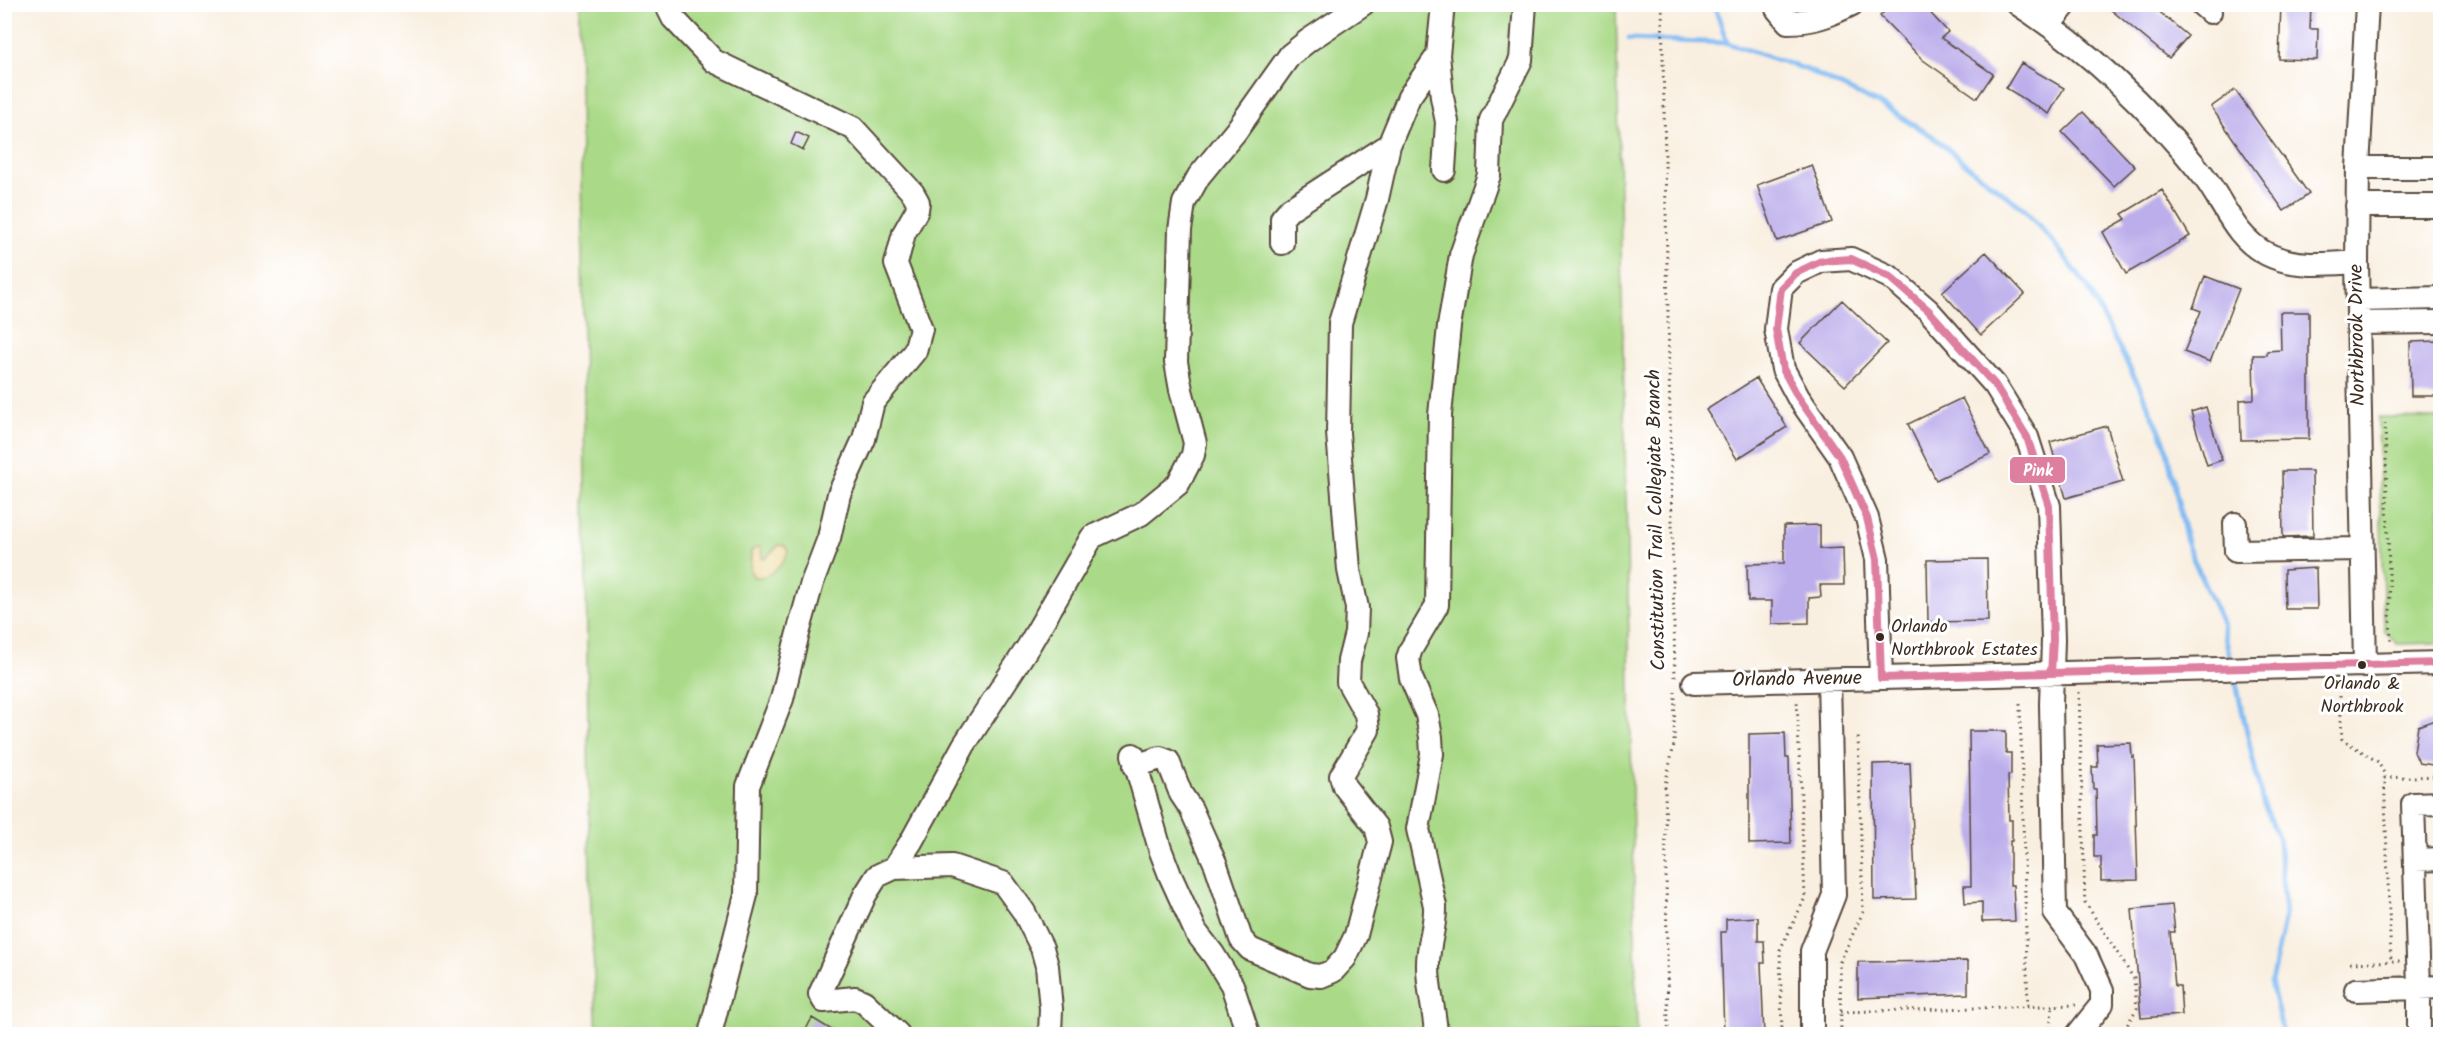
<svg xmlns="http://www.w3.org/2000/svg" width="2445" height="1039" viewBox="0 0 2445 1039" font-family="Kalam,sans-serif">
	<rect width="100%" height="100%" fill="#fff"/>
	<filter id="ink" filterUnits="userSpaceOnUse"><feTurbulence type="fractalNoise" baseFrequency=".0167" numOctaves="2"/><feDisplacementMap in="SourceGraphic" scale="12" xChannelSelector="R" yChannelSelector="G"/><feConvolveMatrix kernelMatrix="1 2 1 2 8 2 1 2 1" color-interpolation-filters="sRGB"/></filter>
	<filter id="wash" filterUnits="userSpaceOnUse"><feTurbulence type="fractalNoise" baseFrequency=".008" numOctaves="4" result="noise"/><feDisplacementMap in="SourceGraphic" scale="24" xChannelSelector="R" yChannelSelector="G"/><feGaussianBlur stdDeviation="1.35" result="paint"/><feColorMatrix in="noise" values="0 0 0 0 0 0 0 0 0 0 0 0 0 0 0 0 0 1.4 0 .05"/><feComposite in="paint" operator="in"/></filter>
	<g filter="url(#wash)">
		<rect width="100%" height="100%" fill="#f9efe0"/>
		<path fill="#aada88" stroke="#728253" stroke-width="1.5" d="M579 5H1616L1637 1034H597L590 887Z
			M2378 417 2440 418V643L2397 644 2384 630Z"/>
		<path fill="#eeda9e" stroke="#94825e" stroke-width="1.5" d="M779 545 785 546 788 551C784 565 769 579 754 577L750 571 751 551 757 547H761L762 558 764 559Z"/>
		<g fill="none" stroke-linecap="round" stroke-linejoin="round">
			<path stroke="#82bcf3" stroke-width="5" d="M1714 4 1727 43 1805 69 1885 107 1932 136 1973 170 2023 208 2054 243 2087 286 2139 386 2165 442 2188 547 2222 623 2231 662
				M1629 39 1727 43
				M2234 674 2262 800 2279 839 2285 916 2271 982 2283 1034"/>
		</g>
		<g id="blocks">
			<path fill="#bcaeeb" d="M1892 4H1922L1948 32 1941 38 1993 74 1977 98 1923 60 1880 16Z
				M2104 4H2150L2188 36 2169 58Z
				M2281 4H2311L2310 29H2318L2317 60 2279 59Z
				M2021 63 2064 88 2049 114 2006 88Z
				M2235 90 2309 194 2284 211 2211 107Z
				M2083 112 2135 167 2114 186 2062 132Z
				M796 132 809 138 803 150 791 144Z
				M1812 165 1832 222 1777 241 1757 185Z
				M2162 190 2190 236 2126 274 2103 232 2126 219 2122 214Z
				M1986 252 2025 294 1981 335 1942 292Z
				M2205 276 2239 289 2210 362 2184 352 2201 311 2193 308Z
				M1842 300 1887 343 1845 386 1800 343Z
				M2280 312H2309V439L2241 440 2240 400 2254 399 2253 355H2267V351L2281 350Z
				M2440 341V396H2411L2410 342Z
				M1756 378 1787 427 1737 459 1706 410Z
				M1962 398 1990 454 1936 480 1908 424Z
				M2206 407 2222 460 2207 465 2191 412Z
				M2107 426 2123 482 2066 498 2050 442Z
				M2282 471H2312L2313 536 2283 537Z
				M1820 525V549L1843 548 1844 585H1820L1821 597 1809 598V623L1772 624V601H1748L1747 564 1784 563V526Z
				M1987 559 1988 621 1928 622 1927 560Z
				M2316 568 2317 609H2285L2284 570Z
				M2440 718V766L2419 763 2414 752 2418 726Z
				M1969 731H2006V753H2011V775H2008L2009 820H2012V841H2010V885H2013L2015 921 1982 922V902L1965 903 1964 886H1971Z
				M1785 733 1786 758H1789L1791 843 1749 844V734Z
				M2131 743 2132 757 2134 756 2138 880 2101 881V857H2094V835H2097L2096 789H2093L2092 767H2098L2097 744Z
				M1910 763 1916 899 1874 900 1873 764Z
				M2172 905 2175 932H2170L2175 986H2180L2182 1015 2141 1018 2132 909Z
				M1758 917V941H1764L1765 963H1761L1764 1035H1724L1721 932H1726V919Z
				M1968 961V994L1858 998V962Z
				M812 1018 840 1035H803Z"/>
		</g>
	</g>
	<g filter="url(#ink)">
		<use href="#blocks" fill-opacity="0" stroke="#58483b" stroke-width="1.5"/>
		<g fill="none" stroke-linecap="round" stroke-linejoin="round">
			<defs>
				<path id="minor" d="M666 4 673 18 714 61 853 128 913 193 918 202 917 210 904 233 896 264 921 329 915 351 873 402 864 439 839 494 829 538 812 583 797 637 782 699 748 786 746 895 710 1034
					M1777 4V9L1788 22C1813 22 1830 15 1852 4
					M2018 4C2089 50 2149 108 2202 174 2223 200 2234 238 2267 254 2295 268 2327 264 2357 262
					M2201 4 2210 12
					M2049 25 2066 4
					M1438 55 1442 97 1447 122 1444 170
					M2358 168H2440
					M2357 206H2440
					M1282 243V218L1290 209 1389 145
					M2358 300 2440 298
					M2358 323 2440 322
					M2235 524 2236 551 2362 549
					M2365 666 2357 262 2358 168 2367 4
					M1881 678 1877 559 1867 518 1840 457 1798 397 1783 369 1776 329 1781 288 1796 273 1821 261 1851 259 1890 277 1904 289 1928 310 1995 385 2027 437 2049 506 2053 640 2051 704 2055 913 2086 955 2102 990V1004L2078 1034
					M1694 683 2440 663
					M1133 755 1160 849 1170 875 1196 932 1213 954 1232 985 1248 1034
					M1135 766 1160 758 1168 761 1181 794 1191 809 1216 865 1241 939 1250 949 1310 975 1321 976 1333 971 1345 958 1356 935 1380 842 1376 827 1344 786 1341 776 1368 730 1366 714 1348 682 1349 661 1356 633 1357 608 1349 570 1338 433 1340 323 1377 199 1389 145 1409 97 1438 55 1443 4
					M2440 803 2413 804 2419 988 2440 987
					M2415 860 2440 859
					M894 868 911 842 964 745 1028 647 1092 537 1141 514 1178 484 1193 455 1195 443 1181 390 1176 362 1180 230 1184 203 1199 176 1236 131 1290 55 1309 40 1363 4
					M2356 990 2419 988V1034
					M898 1034 864 1002 855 998 824 1001 820 994 865 895 877 876 894 868 952 866 1003 883 1024 912 1042 948 1047 966 1051 1009 1050 1034
					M1436 1034C1435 1012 1428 990 1428 967 1427 946 1436 927 1435 906L1418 829 1432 754 1431 737 1427 715 1411 678 1408 658 1411 649 1437 605 1440 415 1449 326 1461 255 1489 175 1491 120 1521 60 1525 4
					M1812 1034V951L1834 895 1829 680"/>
			</defs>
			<use href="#minor" stroke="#58483b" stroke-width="26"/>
			<path stroke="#58483b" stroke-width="3" stroke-dasharray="1.5 4.5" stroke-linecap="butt" d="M1662 4 1675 677
				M2385 423 2391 645
				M2391 685V695
				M2079 692 2085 902 2134 979 2137 1008 2122 1034
				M2340 696 2342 739 2378 762 2384 773 2391 962
				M2020 704 2028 1008
				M2384 778 2440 776
				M2439 889H2440
				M2350 963 2400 961
				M1841 1012 2076 1005
				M1668 1034 1665 785 1674 745 1675 692
				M1782 1034 1780 950 1805 898 1797 700
				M1841 1034 1840 962 1863 912 1858 734
				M2050 1034 2052 1006"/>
			<use href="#minor" stroke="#fff" stroke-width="22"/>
			<defs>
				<path id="bus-1" d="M1851 259 1890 277 1928 310 1995 385 2027 437 2049 506 2053 640 2051 673 1881 678 1877 559 1867 518 1840 457 1798 397 1783 369 1776 329 1781 288 1796 273 1821 261Z
					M2051 673 2440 663"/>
			</defs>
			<use href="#bus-1" stroke="#fff" stroke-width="12"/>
			<use href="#bus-1" stroke="#de7f9f" stroke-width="8"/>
		</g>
	</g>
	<g fill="#3b2a1e" stroke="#fff" stroke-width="2">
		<circle cx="1880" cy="637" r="5"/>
		<circle cx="2362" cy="665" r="5"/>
	</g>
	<g text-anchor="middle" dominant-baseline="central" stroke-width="6" stroke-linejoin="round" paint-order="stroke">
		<g font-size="18" fill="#3b2a1e" stroke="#fff" text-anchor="start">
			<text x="1891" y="627">Orlando<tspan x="1891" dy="23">Northbrook Estates</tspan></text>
			<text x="2362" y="684" text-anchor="middle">Orlando &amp;<tspan x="2362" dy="23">Northbrook</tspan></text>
		</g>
		<g font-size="20" fill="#3b2a1e" stroke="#fff">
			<text transform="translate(2358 335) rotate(-91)">Northbrook Drive</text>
			<text transform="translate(1657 520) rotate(-91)">Constitution Trail Collegiate Branch</text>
			<text transform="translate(1797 680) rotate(-1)">Orlando Avenue</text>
		</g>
	</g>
	<rect stroke="#fff" stroke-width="2" x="2009" y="456" width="57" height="28" rx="6" fill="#de7f9f"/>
	<g font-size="16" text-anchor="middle" font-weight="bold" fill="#fff">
		<text x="2038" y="476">Pink</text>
	</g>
	<rect width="2445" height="1039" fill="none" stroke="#fff" stroke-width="24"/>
</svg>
